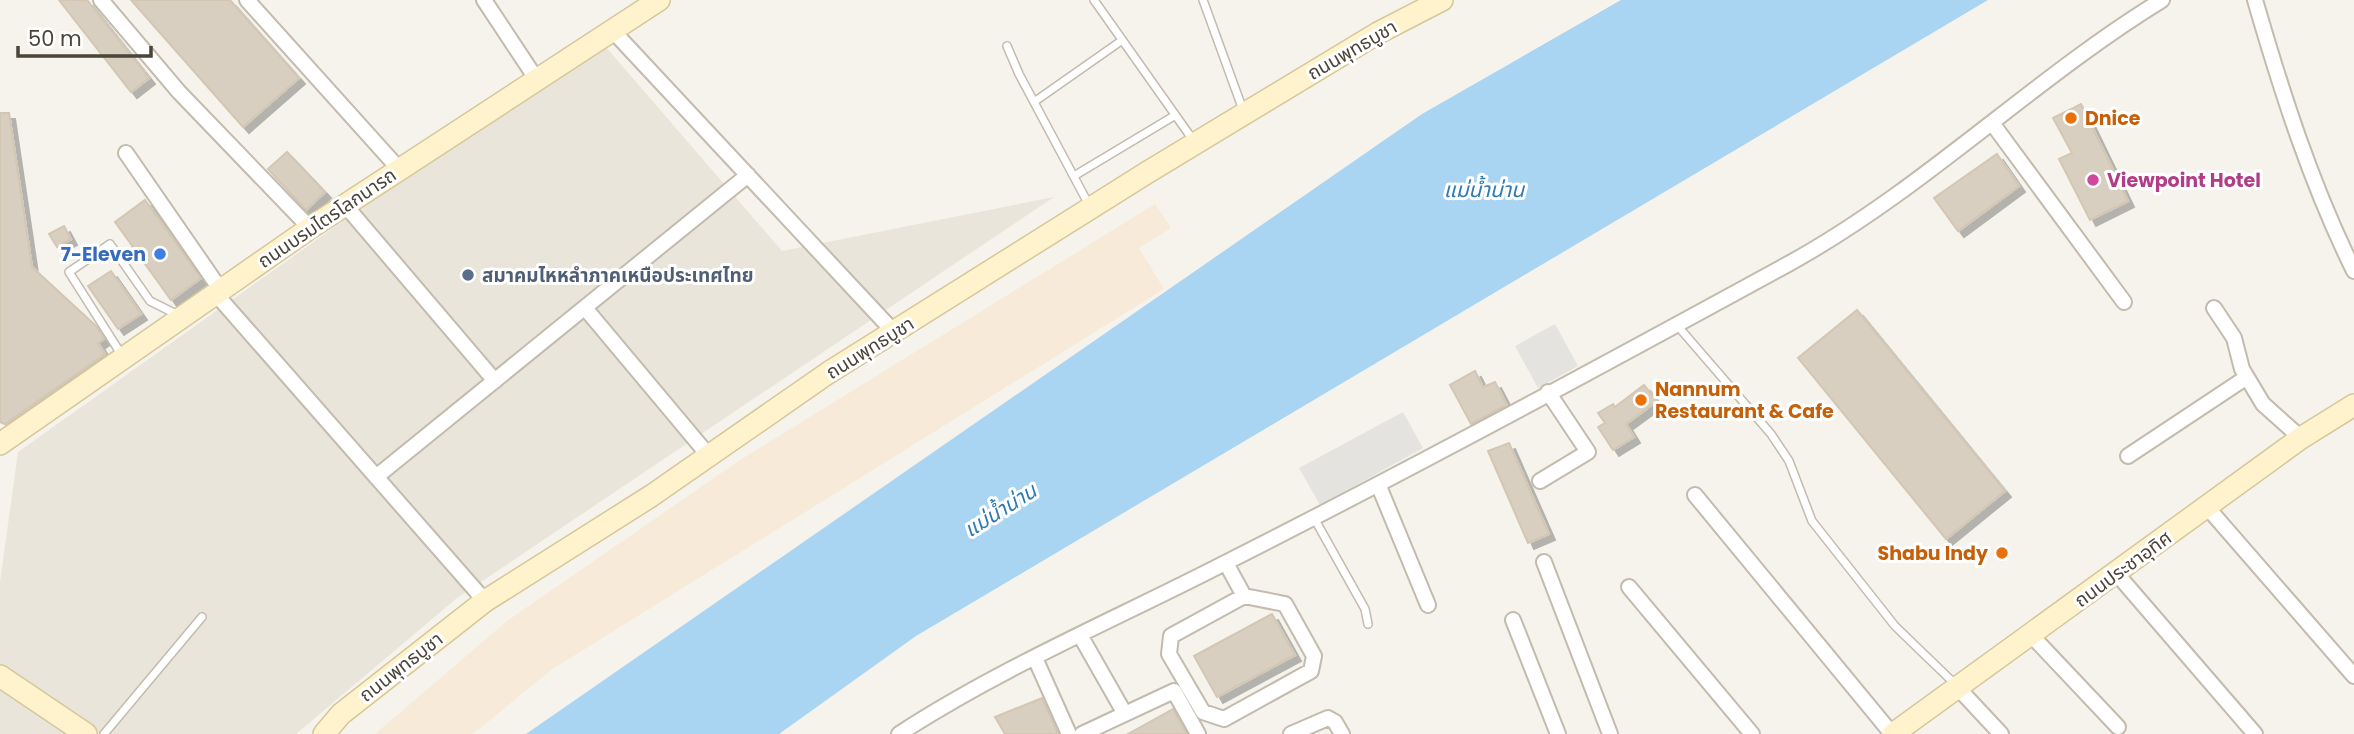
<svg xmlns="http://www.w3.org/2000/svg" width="2354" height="734" viewBox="0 0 2354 734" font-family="Poppins,'Noto Sans Thai',sans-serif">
	<defs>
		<filter id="shadow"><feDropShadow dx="6" dy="6" stdDeviation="0" flood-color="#0004"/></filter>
	</defs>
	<rect width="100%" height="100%" fill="#f6f3ec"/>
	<path fill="#eae5da" d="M599 39 782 251 1054 197 457 598 296 734H0V582L18 452Z"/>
	<path fill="#f7ead8" d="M1155 204 1171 228 1139 248 1164 289 551 670 473 734H375L507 621 740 460Z"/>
	<path fill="#e5e3e0" d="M1555 324 1578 366 1538 388 1515 346Z
		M1403 412 1423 448 1320 505 1299 468Z"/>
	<path fill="#a9d4f2" d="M1621 0H1988L916 636 779 734H526L1422 114Z"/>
	<path fill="#d8cfc1" stroke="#d3c7b4" stroke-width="2" filter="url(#shadow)" d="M59 0H87L149 78 131 92Z
		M131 0H230L299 78 243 127Z
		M2081 104 2128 201 2090 220 2059 159 2072 153 2053 118Z
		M0 113H9L32 267 97 327 104 339 98 343 105 354 5 424 0 422Z
		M287 152 325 192 306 210 268 169Z
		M1997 154 2019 186 1958 231 1934 198Z
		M145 200 201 278 171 300 115 222Z
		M64 226 71 239 57 247 49 234Z
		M111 271 141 314 118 329 88 286Z
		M1857 310 2005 491 1946 539 1798 358Z
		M1475 371 1483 387 1495 382 1507 405 1471 424 1450 385Z
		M1644 385 1657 401 1626 424 1634 437 1613 450 1598 427 1605 423 1598 413 1613 404 1615 407Z
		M1509 443 1549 534 1528 543 1488 451Z
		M1272 614 1295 655 1217 697 1194 656Z
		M1042 698 1058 734H1005L995 717Z
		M1173 709 1187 734H1128Z"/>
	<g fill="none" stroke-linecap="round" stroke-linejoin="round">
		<defs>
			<path id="lane" d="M1094 0 1193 140
				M1203 0 1243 110
				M1007 46 1019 74 1089 205
				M1034 102 1121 41
				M1074 176 1174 116
				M1676 324 1771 434 1789 461 1812 521 1895 626 1956 685
				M123 357 69 272 110 244 150 301 178 315
				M1314 518 1365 609 1368 624
				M104 734 202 617"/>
			<path id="street" d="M101 0 179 92 310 228
				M247 0 400 170
				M484 0 537 80
				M2255 0C2282 93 2311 184 2354 271
				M613 31 894 332
				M1992 123 2124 302
				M126 153 220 289
				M345 205 495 381
				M215 293 485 601
				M585 308 709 456
				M2214 308 2234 338 2242 369 2263 404 2301 438
				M2128 456 2247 377
				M376 477 748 175
				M1540 481 1588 452 1548 392
				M1378 484 1428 605
				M1695 495 1892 734
				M2207 507 2354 676
				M1544 562 1610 734
				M1226 563 1244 596 1171 636 1169 654 1203 712 1224 719 1311 671 1314 656 1285 604 1244 596
				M2117 574 2255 734
				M1629 587 1752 734
				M1513 620 1558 734
				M1080 635 1125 714
				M2032 636 2118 727
				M1035 658 1069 734
				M1959 689 2001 734
				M899 734C1002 667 1116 619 1225 563 1415 467 1603 365 1790 263 1924 189 2033 79 2162 0
				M1082 734 1174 691 1198 734
				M1291 734 1328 718 1335 722 1342 734"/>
			<path id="secondary" d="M0 444 310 228 659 0
				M0 676 86 734
				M324 734 341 714 485 601 651 496 828 373 1148 172 1378 33 1442 0
				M1893 734 2301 438 2354 405"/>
		</defs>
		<use href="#lane" stroke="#c2bbae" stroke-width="10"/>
		<use href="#street" stroke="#c2bbae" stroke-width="18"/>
		<use href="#secondary" stroke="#d6c79b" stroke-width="24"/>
		<use href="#lane" stroke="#fff" stroke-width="7"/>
		<use href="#street" stroke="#fff" stroke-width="14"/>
		<use href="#secondary" stroke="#fff3cd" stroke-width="21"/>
	</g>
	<g fill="#e8710a" stroke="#fff" stroke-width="2.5">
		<circle cx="2071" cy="118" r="7"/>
		<circle cx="1641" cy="400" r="7"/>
		<circle cx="2002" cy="553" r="7"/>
	</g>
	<circle fill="#d1479c" stroke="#fff" stroke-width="2.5" cx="2093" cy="180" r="7"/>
	<circle fill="#3f7fe0" stroke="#fff" stroke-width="2.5" cx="160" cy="254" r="7"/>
	<circle fill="#5c6f8a" stroke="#fff" stroke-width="2.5" cx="468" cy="275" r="7"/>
	<g text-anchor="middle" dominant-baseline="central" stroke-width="6" stroke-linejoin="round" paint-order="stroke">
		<g font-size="19" fill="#4b4439" stroke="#fff">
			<text transform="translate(1352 50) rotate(-30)">ถนนพุทธบูชา</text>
			<text transform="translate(327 218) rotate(-34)">ถนนบรมไตรโลกนารถ</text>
			<text transform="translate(870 348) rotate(-32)">ถนนพุทธบูชา</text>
			<text transform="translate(2123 569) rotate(-36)">ถนนประชาอุทิศ</text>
			<text transform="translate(401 667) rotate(-38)">ถนนพุทธบูชา</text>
		</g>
		<g font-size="19" font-weight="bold" fill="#c56008" stroke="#fff" text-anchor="start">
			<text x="2085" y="118">Dnice</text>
			<text x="1655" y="389">Nannum<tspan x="1655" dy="22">Restaurant &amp; Cafe</tspan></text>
			<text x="1988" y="553" text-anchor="end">Shabu Indy</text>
		</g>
		<g font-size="19" font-weight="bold" fill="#b23c85" stroke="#fff" text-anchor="start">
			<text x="2107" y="180">Viewpoint Hotel</text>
		</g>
		<g font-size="19" font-weight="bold" fill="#366cbe" stroke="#fff" text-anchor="end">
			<text x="146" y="254">7-Eleven</text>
		</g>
		<g font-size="19" font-weight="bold" fill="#4e5e75" stroke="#fff" text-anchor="start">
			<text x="482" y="275">สมาคมไหหลำภาคเหนือประเทศไทย</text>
		</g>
		<g font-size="21" font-style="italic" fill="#2e7ab2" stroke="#fff">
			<text x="1484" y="189">แม่น้ำน่าน</text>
			<text transform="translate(1000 510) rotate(-32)">แม่น้ำน่าน</text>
		</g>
	</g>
	<path d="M18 46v10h133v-10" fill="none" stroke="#4b4439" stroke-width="3.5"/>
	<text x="28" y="46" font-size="21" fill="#4b4439" stroke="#ffffff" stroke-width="5" paint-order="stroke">50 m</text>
</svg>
